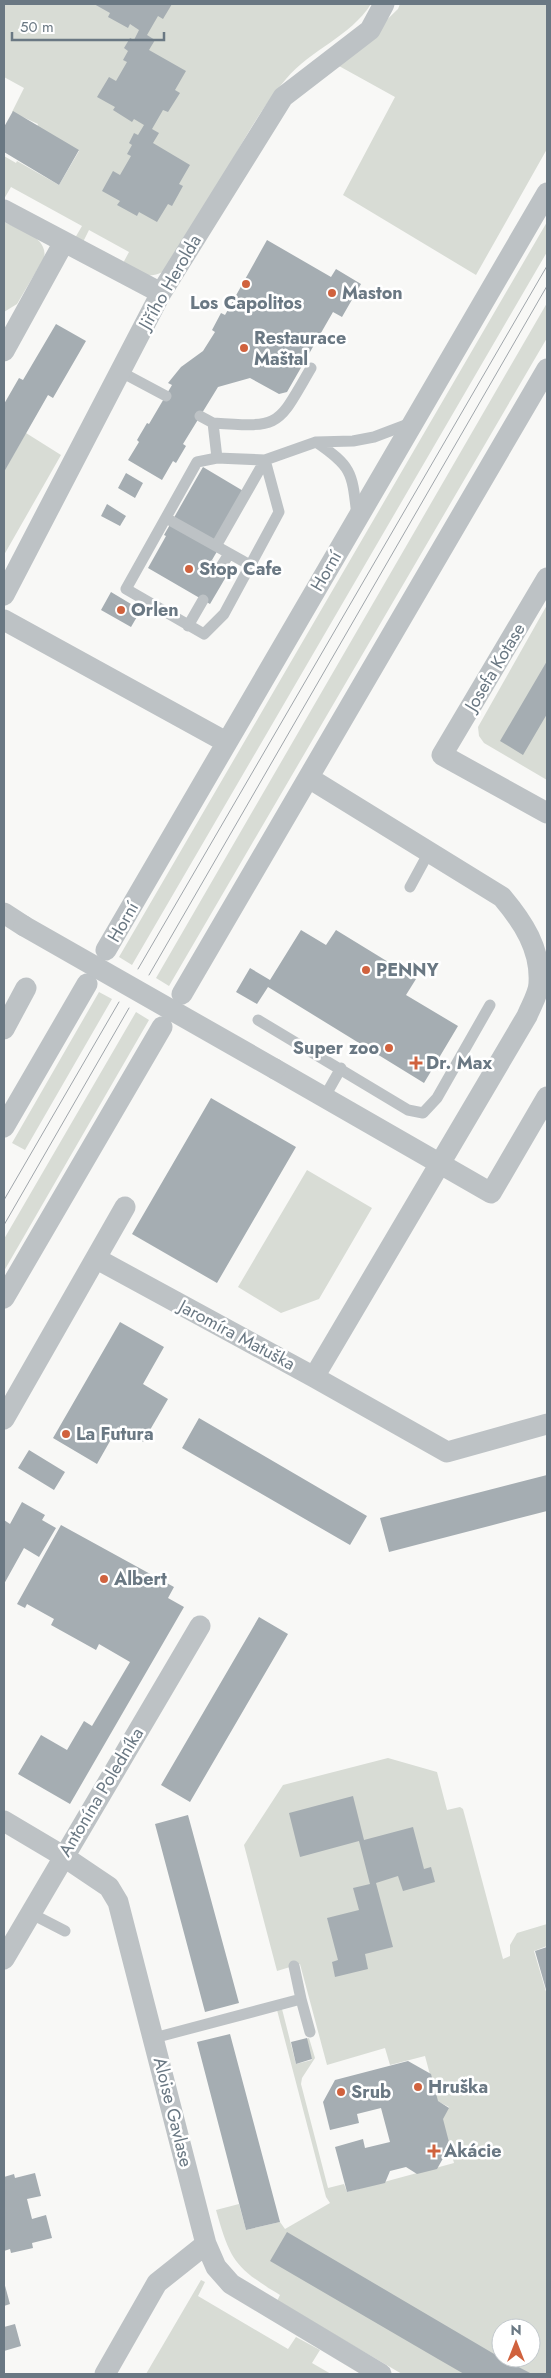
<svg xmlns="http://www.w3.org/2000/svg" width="551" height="2378" viewBox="0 0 551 2378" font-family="Jost,sans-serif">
	<rect width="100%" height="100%" fill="#f8f8f6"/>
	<path fill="#d8dcd5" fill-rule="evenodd" d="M4 4H371C350 37 311 49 286 79 264 104 248 133 231 162 210 197 190 232 169 268 150 281 141 275 122 265L129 252 89 230 83 242 75 238 82 226 11 187 4 199V156L16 163 17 161 59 185 79 151 37 127 38 124 12 112 24 88 4 77Z
		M400 4H547V149L476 275 343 195 395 97 339 66 398 9Z
		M4 222C18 229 49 237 44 258L17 304 4 312Z
		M547 222V252L132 965 119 957Z
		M547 303V338L169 986 156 978Z
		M26 433 61 455 4 555V471Z
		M547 605V780L484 743 479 736 478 727Z
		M99 992 112 999 25 1150 12 1143Z
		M136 1012 149 1020 4 1271V1239Z
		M307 1170 372 1208 319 1299 281 1313 238 1287Z
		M388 1758 437 1772 447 1810 460 1807 463 1809 503 1959 510 1956V1945L517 1933 547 1924V1946L534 1951 547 1995V2374H402L277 2301 280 2295C235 2268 230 2260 216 2210L239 2204 246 2230 280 2222 285 2229 330 2203 326 2197 277 2010 282 2009 296 2064 312 2060 306 2039 309 2038 315 2058 302 2078 301 2084 328 2188 344 2184 347 2192 454 2163 442 2119 449 2107 437 2101 425 2056 390 2065 385 2048 327 2065 300 1964 277 1971 244 1845 283 1785ZM501 2328H531V2358H501Z
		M201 2280 205 2282 198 2296 288 2349 296 2337 320 2350 312 2363 331 2374H146Z"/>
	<path fill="#a5adb2" d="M94 4H172L163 19 158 16 147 35 155 40 149 50 186 71 175 90 180 93 168 112 163 110 152 129 159 133 153 143 190 165 179 184 183 186 172 206 168 204 157 222 139 212 137 216 117 205 120 201 102 191 113 171 120 175 131 156 127 154 132 145 129 143 134 133 138 135 144 125 134 119 132 122 113 110 115 107 97 97 109 77 116 81 127 62 123 60 128 51 124 48 130 38 134 40 139 30 130 24 128 28 108 17 110 13Z
		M13 111 79 150 59 185 4 152V127Z
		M267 240 331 277 336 269 361 284 342 317 333 312 287 392 279 394 250 378 218 387 183 444 186 446 176 463 173 461 162 480 128 460 139 442 137 440 147 423 149 424 172 385 168 383 181 367 203 351 215 332 212 330 221 313 225 315Z
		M56 324 86 341 53 398 48 395 4 472V404L19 378 23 380Z
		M203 467 250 495 212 560 230 570 210 604 148 568 166 536 164 535Z
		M126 473 143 483 135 498 118 488Z
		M107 504 126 516 120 526 101 516Z
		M111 592 141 610 131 627 101 610Z
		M547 661V714L523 755 500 741Z
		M301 930 326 945 336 930 416 979 406 995 458 1026 424 1083 268 987 257 1004 236 992 250 968 270 980Z
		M211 1098 296 1147 217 1283 132 1234Z
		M120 1322 164 1347 143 1384 168 1399 143 1442 118 1427 97 1464 53 1438Z
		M199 1418 367 1516 350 1545 182 1448Z
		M29 1450 65 1472 54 1490 18 1468Z
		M547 1475V1511L389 1552 380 1518Z
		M22 1502 45 1515 42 1520 56 1528 39 1557 24 1548 4 1584V1520L10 1524Z
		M61 1525 174 1587 168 1598 184 1607 70 1804 18 1774 41 1735 67 1750 84 1721 92 1726 130 1662 99 1644 96 1650 51 1625 54 1619 27 1604 25 1608 17 1604Z
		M259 1617 288 1634 190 1802 161 1785Z
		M353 1796 364 1840 413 1827 424 1869 431 1867 435 1882 403 1891 398 1876 376 1883 393 1947 365 1954 368 1969 335 1977 332 1962 338 1960 327 1918 359 1910 353 1888 370 1884 359 1841 300 1857 289 1813Z
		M188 1815 239 2003 205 2012 155 1824Z
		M547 1947V1993L535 1951Z
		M230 2034 280 2222 246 2230 197 2042Z
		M307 2038 312 2059 296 2064 291 2042Z
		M408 2061 431 2074 438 2101 449 2108 443 2119 450 2146 437 2169 417 2174 406 2167 390 2171 385 2183 347 2192 335 2147 363 2139 365 2148 390 2142 381 2108 357 2114 359 2123 330 2130 323 2102 335 2080Z
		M35 2173 41 2196 27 2199 32 2219 46 2215 52 2238 32 2243 33 2248 11 2253 10 2249 4 2251V2177L14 2174 15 2178Z
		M287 2232 501 2358 532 2374H464L438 2359 270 2261Z
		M4 2282 10 2304 4 2306Z
		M15 2324 21 2346 4 2351V2327Z"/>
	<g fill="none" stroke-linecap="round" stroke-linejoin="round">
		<path stroke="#bdc2c5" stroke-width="11" d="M121 372 166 396
			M200 416 213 423 217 458
			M213 423C282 428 277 426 311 368
			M316 442C353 467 352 473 357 516
			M265 460 279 512 224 614 204 634 126 589 197 462 217 458 265 460 316 442 353 441 374 437 411 423
			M166 518 250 565
			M216 546 265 460
			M222 565 229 554
			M188 626 203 600
			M410 887 429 852
			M258 1020 408 1110 423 1113 437 1098 490 1005
			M324 1098 341 1068
			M30 1913 65 1931
			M301 1999 310 2032
			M154 2038 301 1999 294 1966"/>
		<path stroke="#bdc2c5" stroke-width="21" d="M4 210 161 293
			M4 351 64 242
			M547 578 442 755 547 813
			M4 595 161 293 283 97 370 30 384 4
			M4 620 226 742
			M309 778 502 897C523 922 541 949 539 983 539 993 531 1006 527 1016L314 1377
			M4 913 24 926
			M106 950 547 193
			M182 994 547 369
			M4 1029 26 988
			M275 1069 491 1193 547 1097
			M4 1127 87 984
			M97 1259 314 1377 447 1452 547 1424
			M4 1298 162 1027
			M4 1419 125 1207
			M4 1821 63 1856 109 1887 118 1902 206 2244 216 2267 231 2284 381 2374
			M4 1959 200 1626
			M105 2374 157 2283 206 2244"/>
		<path stroke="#a0a6ab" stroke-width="1" d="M138 969 547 266
			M149 975 547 286
			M4 1200 119 1002
			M4 1225 129 1008"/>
		<path stroke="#bdc2c5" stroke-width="21" d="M24 926 275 1069"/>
	</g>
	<g fill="#d0623e" stroke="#fff" stroke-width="2">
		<circle cx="246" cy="284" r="5"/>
		<circle cx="332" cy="293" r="5"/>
		<circle cx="244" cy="348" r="5"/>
		<circle cx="189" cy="569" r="5"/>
		<circle cx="121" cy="610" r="5"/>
		<circle cx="366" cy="970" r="5"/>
		<circle cx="389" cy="1048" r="5"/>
		<path d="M413.5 1055.5h5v5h5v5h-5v5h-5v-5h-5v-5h5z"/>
		<circle cx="66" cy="1434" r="5"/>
		<circle cx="104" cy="1579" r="5"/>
		<circle cx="418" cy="2087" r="5"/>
		<circle cx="341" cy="2092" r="5"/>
		<path d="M431.5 2143.5h5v5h5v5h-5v5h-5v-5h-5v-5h5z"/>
	</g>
	<g text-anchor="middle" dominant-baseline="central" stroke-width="5" stroke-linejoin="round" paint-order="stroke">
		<g font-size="18" fill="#6a7883" stroke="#fff">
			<text transform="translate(170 282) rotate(-60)">Jiřího Herolda</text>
			<text transform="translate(326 571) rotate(-60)">Horní</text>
			<text transform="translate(495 667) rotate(-59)">Josefa Kotase</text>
			<text transform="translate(123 922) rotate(-60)">Horní</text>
			<text transform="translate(237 1335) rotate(28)">Jaromíra Matuška</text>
			<text transform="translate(101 1792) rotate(-59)">Antonína Poledníka</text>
			<text transform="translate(173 2112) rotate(76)">Aloise Gavlase</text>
		</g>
		<g font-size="18" font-weight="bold" fill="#6a7883" stroke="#fff" text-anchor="start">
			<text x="342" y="293">Maston</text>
			<text x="246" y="303" text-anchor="middle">Los Capolitos</text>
			<text x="254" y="338">Restaurace<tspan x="254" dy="21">Maštal</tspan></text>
			<text x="199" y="569">Stop Cafe</text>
			<text x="131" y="610">Orlen</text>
			<text x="376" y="970">PENNY</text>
			<text x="379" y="1048" text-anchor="end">Super zoo</text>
			<text x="426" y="1063">Dr. Max</text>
			<text x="76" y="1434">La Futura</text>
			<text x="114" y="1579">Albert</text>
			<text x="428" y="2087">Hruška</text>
			<text x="351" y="2092">Srub</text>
			<text x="444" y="2151">Akácie</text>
		</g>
	</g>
	<rect width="551" height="2378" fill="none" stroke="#6a7883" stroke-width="10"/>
	<g transform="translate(516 2343)"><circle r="24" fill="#ffffff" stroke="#c3c9cd"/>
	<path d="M0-4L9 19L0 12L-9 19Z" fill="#d0623e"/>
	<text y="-8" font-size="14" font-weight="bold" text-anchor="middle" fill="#6a7883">N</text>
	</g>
	<path d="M12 32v8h152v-8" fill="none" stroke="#6a7883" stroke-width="2.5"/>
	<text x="20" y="32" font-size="15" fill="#6a7883" stroke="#ffffff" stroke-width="4" paint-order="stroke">50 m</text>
</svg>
